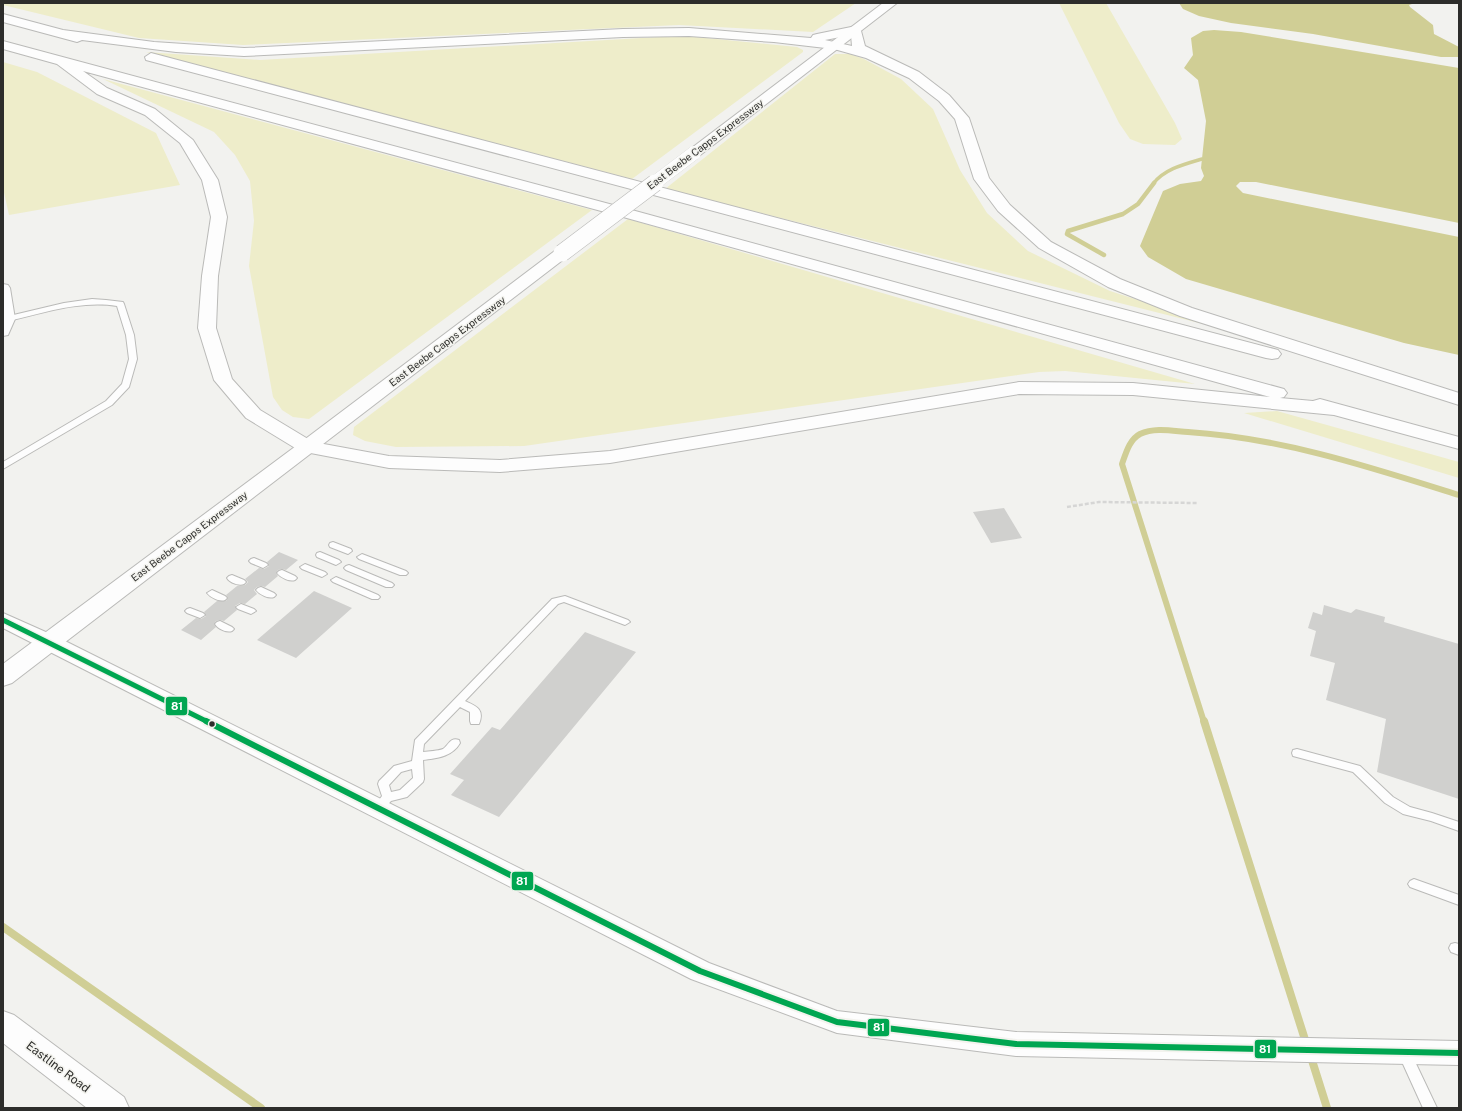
<svg xmlns="http://www.w3.org/2000/svg" width="1462" height="1111" viewBox="0 0 1462 1111" font-family="'Public Sans',sans-serif">
	<rect width="100%" height="100%" fill="#f2f2ef"/>
	<path fill="#eeedca" d="M3 3H856L813 32 679 25 243 45 139 38 3 5Z
		M1059 3H1106L1175 123 1182 139 1175 145 1143 144 1130 139 1119 123Z
		M659 37H696L797 47 803 50V52L632 179 146 52 260 60Z
		M835 54H850L864 59 901 79 933 109 960 170 987 213 1028 251 1110 291 1247 335 665 189Z
		M3 62 37 72 156 133 180 185 9 215 3 188Z
		M103 79 592 210 309 419 293 417 282 410 273 397 249 266 254 221 250 181 235 155 214 132Z
		M628 219 1195 384 1065 371 1039 372 524 446 396 447 365 441 353 435 354 427Z
		M1277 411 1459 462V478L1244 413Z"/>
	<path fill="#d0ce95" d="M1179 3H1415L1409 5 1410 7 1433 25 1434 34 1459 47V57H1441L1313 34 1231 23 1199 16 1183 9Z
		M1214 30 1241 32 1459 68V223L1256 182H1240L1236 186 1243 193 1459 237V355L1404 343 1186 279 1148 257 1140 246 1163 191 1180 184 1201 181 1204 176 1201 168 1206 121 1198 80 1184 68 1193 55 1191 38 1203 31Z"/>
	<g fill="none" stroke-linecap="round" stroke-linejoin="round">
		<path stroke="#d0ce95" stroke-width="3.5" d="M1153 184C1164 169 1185 164 1202 159"/>
		<path stroke="#d0ce95" stroke-width="4.5" d="M1104 255 1067 234 1068 231 1123 214 1138 204 1154 183"/>
		<path stroke="#d0ce95" stroke-width="6" d="M1204 722 1122 464C1126 453 1129 440 1140 434 1155 427 1173 431 1188 432 1282 438 1370 467 1459 495"/>
		<path stroke="#d0ce95" stroke-width="8" d="M1204 721 1307 1046
			M3 927 261 1108
			M1310 1054 1327 1108"/>
	</g>
	<path fill="#d0d0ce" d="M1004 508 1022 538 991 543 973 512Z
		M279 552 298 560 286 570 282 569 278 570 276 573 278 576 265 587 261 586 257 587 254 590 257 594 245 604 240 603 235 606 237 610 224 621 220 620 216 621 214 624 216 627 201 640 181 630 196 618 201 619 206 616 204 612 217 601H226L228 598 226 595 237 586 245 585 248 582 245 579 259 568 264 569 269 566 267 562Z
		M314 591 352 608 296 658 257 640Z
		M1324 605 1351 613 1356 609 1385 617 1384 622 1459 644V799L1377 772 1386 719 1326 700 1335 663 1310 656 1316 631 1308 628 1313 612 1322 615Z
		M585 632 636 652 499 817 451 795 464 780 450 774 492 727 500 730Z"/>
	<g fill="none" stroke-linecap="round" stroke-linejoin="round">
		<defs>
			<path id="lane" d="M92 299 106 300 123 302 124 304 134 335 137 359 129 387 112 405 3 469V462L106 401 122 384 129 359 126 335 117 306C80 300 44 313 8 321L4 319 5 317 64 303Z
				M333 542 351 549 352 551 348 554 330 547 329 545 330 543Z
				M320 552 339 560 341 562 336 565 317 557 316 555 317 553Z
				M362 554 406 571 408 573 406 575H400L359 559 357 557Z
				M254 558 266 563 268 565 263 568 251 563 249 561 251 559Z
				M305 564 325 572 327 574 322 577 302 569 300 567Z
				M349 565 392 583 394 585 392 587H386L346 570 344 568 346 566Z
				M282 570 295 576 297 578 295 580C290 582 281 578 277 573L279 571Z
				M232 575 244 580 246 582 244 584C239 586 230 583 227 578L229 576Z
				M336 577 378 595 380 597 378 599H372L333 582 331 580Z
				M261 587 274 593 276 595 274 597C269 599 260 595 256 590L258 588Z
				M212 590 225 596 227 598 225 600C220 602 211 598 207 593Z
				M565 596 628 620 630 622 625 625 564 602 558 604 465 701C476 706 485 709 479 724H471L470 721V712L460 707 424 744 423 752C429 751 438 751 443 749 449 745 450 737 459 740L460 743C452 757 437 758 423 760L424 779 423 782 407 797 391 801 382 811 378 812 374 811 373 808 382 796 378 784 379 781 394 766 412 761 415 740 552 599ZM412 769 413 778 400 790 391 792 389 785 401 772Z
				M241 604 254 609 256 611 251 614 238 609 236 607Z
				M190 608 203 613 205 615 200 618 187 613 185 611 187 609Z
				M220 621 232 627 234 629 232 631C227 633 218 629 215 624L217 622Z
				M1297 749 1360 766 1393 797 1410 807 1432 813 1459 822V831L1431 821 1403 814 1385 803 1353 772 1293 756 1292 753 1293 750Z
				M1414 879 1459 895V905L1410 887 1408 884 1410 881Z
				M1455 943 1459 944V955L1451 952 1449 948 1451 944Z
				M1404 1047 1409 1049 1437 1108H1423L1398 1053 1399 1049Z"/>
			<path id="street" d="M3 284 8 285 10 288 15 319 8 335 3 336Z
				M3 613 57 637 709 963 837 1011 1016 1032 1459 1041V1065L1016 1056 837 1033 691 979 3 628Z"/>
			<path id="secondary" d="M307 441 314 443 317 447 314 451 12 683 3 686V664L300 443Z
				M3 1011 14 1015 124 1097 129 1108H87L3 1043Z"/>
			<path id="primary" d="M883 3H897L699 156H689L687 153 689 150Z
				M562 248 568 250 570 253 568 256 314 451 307 453 300 451 297 447 300 443 556 250Z"/>
			<path id="highway" d="M3 14 63 30 154 42 244 48 623 29 689 28 811 38 813 35 817 34 856 26 860 27 865 46 919 72 949 95 969 118 989 178 1010 205 1051 242 1120 279 1192 308 1459 393V405L1180 316 1108 287 1039 248 998 211 974 179 955 119 939 101 909 78 866 58 834 49 774 42 689 36 623 37 244 56 176 52 82 40 77 42 3 22ZM851 35 852 46 825 40Z
				M3 41 628 209 1284 389 1287 393 1284 397 1280 398 1313 401 1320 399 1459 437V449L1334 415 1133 395 1019 394 610 463 500 472 389 468 300 451 246 418 214 380 198 328 202 276 211 217 202 180 180 143 145 115 97 94 57 64 3 49ZM83 71 616 215 1270 397 1133 383 1019 382 610 451 500 460 389 456 313 442 260 410 232 379 216 328 218 276 227 217 218 180 193 140 155 109 107 88Z
				M151 53 1278 350 1281 354 1278 358 1272 359 1266 358 146 60 145 57Z"/>
		</defs>
		<use href="#lane" stroke="#babab8" stroke-width="2"/>
		<use href="#street" stroke="#babab8" stroke-width="2"/>
		<use href="#secondary" stroke="#babab8" stroke-width="2"/>
		<use href="#primary" stroke="#babab8" stroke-width="2"/>
		<use href="#highway" stroke="#babab8" stroke-width="2"/>
		<path stroke="#d6d6d5" stroke-width="2.5" stroke-dasharray="4 2" stroke-linecap="butt" d="M1067 507 1099 502 1197 503"/>
		<use href="#lane" fill="#fdfdfd" fill-rule="evenodd"/>
		<use href="#street" fill="#fdfdfd" fill-rule="evenodd"/>
		<use href="#secondary" fill="#fdfdfd" fill-rule="evenodd"/>
		<use href="#primary" fill="#fdfdfd" fill-rule="evenodd"/>
		<use href="#highway" fill="#fdfdfd" fill-rule="evenodd"/>
		<defs>
			<path id="primary-bridge-far1" d="M653 184 694 153"/>
			<path id="primary-bridge" d="M562 253 655 183"/>
		</defs>
		<use href="#primary-bridge-far1" stroke="#babab8" stroke-width="14" stroke-linecap="butt"/>
		<use href="#primary-bridge" stroke="#babab8" stroke-width="18" stroke-linecap="butt"/>
		<use href="#primary-bridge-far1" stroke="#fdfdfd" stroke-width="14"/>
		<use href="#primary-bridge" stroke="#fdfdfd" stroke-width="17"/>
		<defs>
			<path id="bus-1-far1" d="M3 620 208 722"/>
			<path id="bus-1" d="M206 721 700 971 837 1022 1016 1044 1459 1053"/>
		</defs>
		<use href="#bus-1-far1" stroke="#f3f3ee" stroke-width="8"/>
		<use href="#bus-1" stroke="#f3f3ee" stroke-width="10"/>
		<use href="#bus-1-far1" stroke="#00a651" stroke-width="5"/>
		<use href="#bus-1" stroke="#00a651" stroke-width="6"/>
	</g>
	<circle fill="#2d2d2b" stroke="#f3f3ee" stroke-width="1.5" cx="212" cy="724" r="3.5"/>
	<g text-anchor="middle" dominant-baseline="central" stroke-width="3" stroke-linejoin="round" paint-order="stroke">
		<g font-size="10" fill="#2d2d2b" stroke="#f3f3ee">
			<text transform="translate(705 144) rotate(-37)">East Beebe Capps Expressway</text>
			<text transform="translate(447 341) rotate(-37)">East Beebe Capps Expressway</text>
			<text transform="translate(189 536) rotate(-37)">East Beebe Capps Expressway</text>
		</g>
		<g font-size="12" fill="#2d2d2b" stroke="#f3f3ee">
			<text transform="translate(58 1067) rotate(37)">Eastline Road</text>
		</g>
	</g>
	<g stroke="#f3f3ee" stroke-width="1.5">
		<rect x="165" y="696" width="23" height="20" rx="4" fill="#00a651"/>
		<rect x="511" y="871" width="23" height="20" rx="4" fill="#00a651"/>
		<rect x="867" y="1018" width="23" height="19" rx="4" fill="#00a651"/>
		<rect x="1254" y="1039" width="23" height="20" rx="4" fill="#00a651"/>
	</g>
	<g font-size="11" text-anchor="middle" font-weight="bold" fill="#fff">
		<text x="177" y="710">81</text>
		<text x="522" y="885">81</text>
		<text x="879" y="1031">81</text>
		<text x="1265" y="1053">81</text>
	</g>
	<rect width="1462" height="1111" fill="none" stroke="#2d2d2b" stroke-width="8"/>
</svg>
